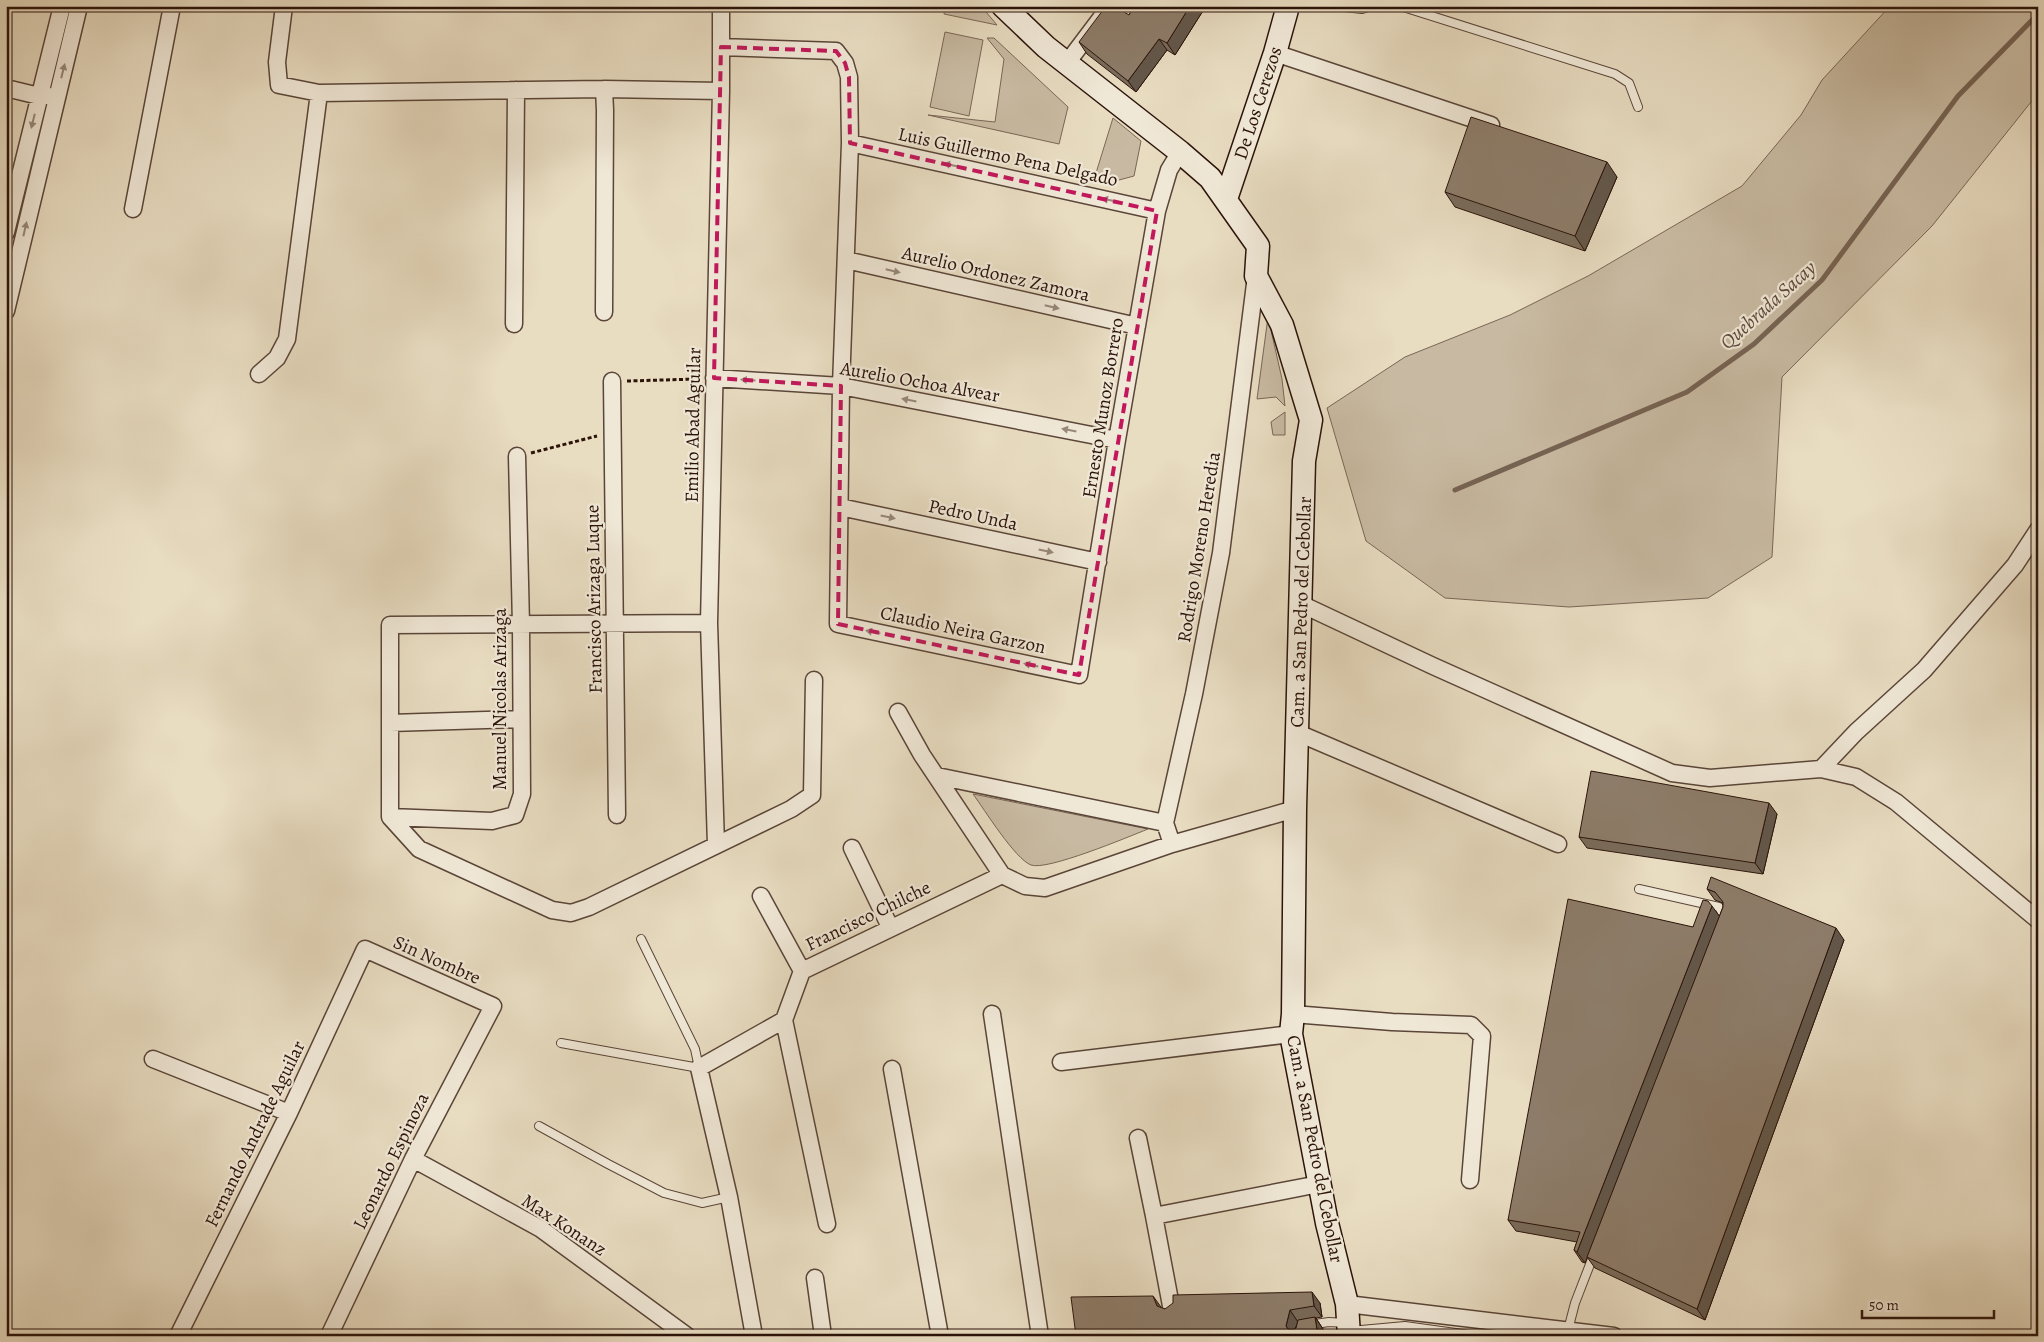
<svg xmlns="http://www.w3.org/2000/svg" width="2044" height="1342" viewBox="0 0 2044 1342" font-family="Alegreya,serif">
	<rect width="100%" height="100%" fill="#e8dcc1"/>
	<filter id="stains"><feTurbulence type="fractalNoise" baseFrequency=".004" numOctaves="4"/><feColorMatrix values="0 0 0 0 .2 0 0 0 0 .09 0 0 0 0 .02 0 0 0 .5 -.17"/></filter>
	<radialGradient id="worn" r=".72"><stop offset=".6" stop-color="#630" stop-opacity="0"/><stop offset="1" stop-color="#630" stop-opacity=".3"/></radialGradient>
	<path fill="#c8baa2" stroke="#7a6656" d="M945 6H981L997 25 944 14Z
		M1890 6H2038V98L2035 97 1932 226 1782 377 1772 557 1708 598 1569 607 1445 598 1366 541 1327 408 1405 357 1510 315 1588 276 1742 186 1801 115 1822 80Z
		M945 32 983 40 969 116 930 107Z
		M987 38H994L1068 107 1059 144 928 115 995 122 1004 59Z
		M1113 118 1141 141 1134 176 1119 180 1096 173Z
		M1268 317 1282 379 1285 406 1276 397 1257 399Z
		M1285 412V435H1273L1271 422Z
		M973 794 1148 829C1128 837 1047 871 1031 865 1015 859 984 809 973 794Z"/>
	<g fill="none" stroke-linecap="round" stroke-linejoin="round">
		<path stroke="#766353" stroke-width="5" d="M1455 490 1687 392 1754 344 1822 280 1958 96 2038 14"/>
		<defs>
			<path id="lane" d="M1336 6 1362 9 1371 6
				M1400 6 1615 74 1629 83 1638 107
				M1639 889 1719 907 1725 918
				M561 1043 699 1068 695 1049 641 939
				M539 1126 608 1164 664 1193 702 1203 729 1197
				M1568 1330 1575 1303 1594 1254
				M1350 1331 1405 1326 1477 1336
				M1299 1336 1301 1326 1329 1322 1346 1323"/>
			<path id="street" d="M284 6 277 62 279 85 319 93 604 89 721 91
				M721 47 836 51 845 63 849 77 850 143 841 386 838 624 1079 675 1117 440 1157 211 1169 170 1180 152
				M1275 53 1491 125
				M1067 63 1110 6
				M6 88 39 96H49
				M604 89 605 110 604 312
				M850 143 1157 211
				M133 209 172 6
				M6 232 62 6
				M846 260 1137 326
				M6 311 79 6
				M514 324 516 90
				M259 374 277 358 287 339 319 93
				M714 378 841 386 1117 440
				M612 381 617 815
				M840 507 1098 562
				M1301 604 1433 666 1672 773 1710 778 1821 769 1856 777 1896 802 2038 920
				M709 623 390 625V817L419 849 552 910 571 913 589 907 791 809 812 795 814 680
				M898 712 922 755 1002 875
				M390 723 521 719
				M1298 733 1558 844
				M1821 769 1856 732 1924 670 2015 565 2038 530
				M937 776 1165 823
				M390 817 492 821 515 815 522 794 521 625 517 456
				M1172 844 1165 823 1194 694 1221 553 1256 276
				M716 845 709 623 721 91V6
				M852 848 890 927
				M761 896 802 971
				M992 1014 1040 1336
				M1293 1014 1392 1022 1471 1025 1482 1036 1470 1180
				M784 1020 827 1224
				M153 1059 289 1113
				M1061 1062 1291 1034
				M892 1069 940 1336
				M1138 1138 1154 1216
				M413 1159 541 1229 687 1336
				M815 1278 823 1336
				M1347 1304 1614 1336
				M1172 1311 1154 1216 1319 1184
				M178 1336 289 1113 365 949 493 1006 413 1159 329 1336
				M754 1336 729 1197 699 1068 784 1020 802 971 1002 875 1025 886 1045 888 1172 844 1295 809"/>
			<path id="secondary" d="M1003 6 1046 47 1180 152 1210 178 1258 246 1256 276 1282 325 1311 420 1304 461 1295 809 1293 1014 1291 1034 1327 1223 1347 1304 1349 1336
				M1226 199 1275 53 1288 6"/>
		</defs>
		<use href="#lane" stroke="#5a4538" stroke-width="10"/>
		<use href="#street" stroke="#5a4538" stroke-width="19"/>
		<use href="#secondary" stroke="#2b130a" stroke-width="25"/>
		<path stroke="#2b130a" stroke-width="3" stroke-dasharray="4 2.5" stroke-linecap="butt" d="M627 381 698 379
			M531 453 597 436"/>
		<use href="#lane" stroke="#f0e8d7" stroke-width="8"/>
		<use href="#street" stroke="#f0e8d7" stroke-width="16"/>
		<use href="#secondary" stroke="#f0e8d7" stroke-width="22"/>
	</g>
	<path fill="#796b5a" stroke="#2b130a" d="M1134 6H1206L1175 55 1167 50 1136 92 1087 54 1079 42 1129 15Z
		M1617 177 1585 251 1455 207 1445 192Z
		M1777 814 1763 874 1587 848 1579 837Z
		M1707 889 1844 940 1705 1320 1595 1268 1587 1257 1585 1263 1582 1262 1574 1250 1577 1242 1516 1231 1508 1220 1693 927 1719 917 1723 907V903L1715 900Z
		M1320 1303 1322 1317 1316 1318 1323 1329 1076 1336 1161 1307V1308L1165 1309Z"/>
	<path fill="#63574a" stroke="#2b130a" d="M1190 6H1206L1175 55 1167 43Z
		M1159 39 1167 50 1136 92 1128 81Z
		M1607 162 1617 177 1585 251 1575 236Z
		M1769 803 1777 814 1763 874 1755 863Z
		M1712 906 1720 917 1585 1263 1577 1252Z
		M1836 928 1844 940 1705 1320 1697 1309Z
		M1312 1292 1320 1303 1322 1317 1314 1306Z
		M1153 1296 1161 1307 1165 1318 1157 1306Z
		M1290 1310 1298 1322 1292 1336 1286 1326Z
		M1315 1317 1323 1329 1324 1336H1318Z"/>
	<path fill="#8d7c69" stroke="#2b130a" d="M1106 6H1114L1129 15 1134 6H1190L1167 43 1159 39 1128 81 1079 42Z
		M1471 117 1607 162 1575 236 1445 192Z
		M1591 771 1769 803 1755 863 1579 837Z
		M1711 877 1836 928 1697 1309 1587 1257 1723 907V902L1715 892 1707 889Z
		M1568 899 1693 927 1703 900 1708 901 1712 906 1577 1252 1574 1250 1580 1232 1508 1220Z
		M1312 1292 1314 1306 1290 1310 1286 1326 1288 1329 1292 1330 1296 1328 1298 1320 1315 1317 1318 1336H1076L1071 1297 1153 1296 1157 1306 1165 1309 1173 1303V1295Z"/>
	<defs><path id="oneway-solid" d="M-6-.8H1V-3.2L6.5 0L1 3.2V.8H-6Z" transform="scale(1.25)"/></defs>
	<g fill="#97887b">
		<use href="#oneway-solid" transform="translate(63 71) rotate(-76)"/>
		<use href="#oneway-solid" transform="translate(33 121) rotate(104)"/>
		<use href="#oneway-solid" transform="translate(951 165) rotate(-168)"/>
		<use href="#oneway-solid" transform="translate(1109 200) rotate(-168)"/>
		<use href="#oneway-solid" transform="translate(25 229) rotate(-77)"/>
		<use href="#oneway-solid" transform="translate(893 271) rotate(13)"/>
		<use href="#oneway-solid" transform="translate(1052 307) rotate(13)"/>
		<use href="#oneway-solid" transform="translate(748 380) rotate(-176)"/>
		<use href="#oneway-solid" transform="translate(909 400) rotate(-169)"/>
		<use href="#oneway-solid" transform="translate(1069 430) rotate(-169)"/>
		<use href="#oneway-solid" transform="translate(888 517) rotate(12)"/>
		<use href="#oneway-solid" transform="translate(1046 551) rotate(12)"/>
		<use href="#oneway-solid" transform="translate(873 632) rotate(-168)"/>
		<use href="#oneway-solid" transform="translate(1031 665) rotate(-168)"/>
	</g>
	<path fill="none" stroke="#c2185b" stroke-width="4" stroke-dasharray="10 6" stroke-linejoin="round" d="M721 47 836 51 845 63 849 77 850 143 1157 211 1079 675 838 624 841 386 714 378Z"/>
	<g text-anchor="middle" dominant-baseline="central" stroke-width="4.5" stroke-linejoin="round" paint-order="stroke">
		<g font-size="19" fill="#2b130a" stroke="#f0e8d7">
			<text transform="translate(1258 103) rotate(-72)">De Los Cerezos</text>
			<text transform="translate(1008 157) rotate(12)">Luis Guillermo Pena Delgado</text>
			<text transform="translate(996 274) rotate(13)">Aurelio Ordonez Zamora</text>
			<text transform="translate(920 382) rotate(10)">Aurelio Ochoa Alvear</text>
			<text transform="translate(1103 408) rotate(-81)">Ernesto Munoz Borrero</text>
			<text transform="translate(693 425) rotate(-89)">Emilio Abad Aguilar</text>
			<text transform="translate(973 515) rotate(12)">Pedro Unda</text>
			<text transform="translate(1199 547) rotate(-81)">Rodrigo Moreno Heredia</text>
			<text transform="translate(594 599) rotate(-91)">Francisco Arizaga Luque</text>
			<text transform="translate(1301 612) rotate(-88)">Cam. a San Pedro del Cebollar</text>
			<text transform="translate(963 630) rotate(12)">Claudio Neira Garzon</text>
			<text transform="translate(500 699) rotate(-90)">Manuel Nicolas Arizaga</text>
			<text transform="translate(868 916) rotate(-26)">Francisco Chilche</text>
			<text transform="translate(437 960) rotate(24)">Sin Nombre</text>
			<text transform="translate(255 1134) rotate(-64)">Fernando Andrade Aguilar</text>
			<text transform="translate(1315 1149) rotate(79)">Cam. a San Pedro del Cebollar</text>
			<text transform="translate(391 1161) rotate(-64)">Leonardo Espinoza</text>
			<text transform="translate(564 1225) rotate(33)">Max Konanz</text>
		</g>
		<g font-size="20" font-style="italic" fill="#5d483a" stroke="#f0e8d7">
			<text transform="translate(1768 305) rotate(-42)">Quebrada Sacay</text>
		</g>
	</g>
	<rect width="2044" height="1342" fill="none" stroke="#e8dcc1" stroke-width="25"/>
	<rect x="8" y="8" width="2029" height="1327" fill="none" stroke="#2b130a" stroke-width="2.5"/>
	<rect x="12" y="12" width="2019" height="1317" fill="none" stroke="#2b130a"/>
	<path d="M1862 1310v8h132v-8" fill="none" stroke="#2b130a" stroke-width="2.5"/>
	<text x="1869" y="1310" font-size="15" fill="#2b130a" stroke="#f0e8d7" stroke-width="4" paint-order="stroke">50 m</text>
	<rect width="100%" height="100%" filter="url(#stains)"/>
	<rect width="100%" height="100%" fill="url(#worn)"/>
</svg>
